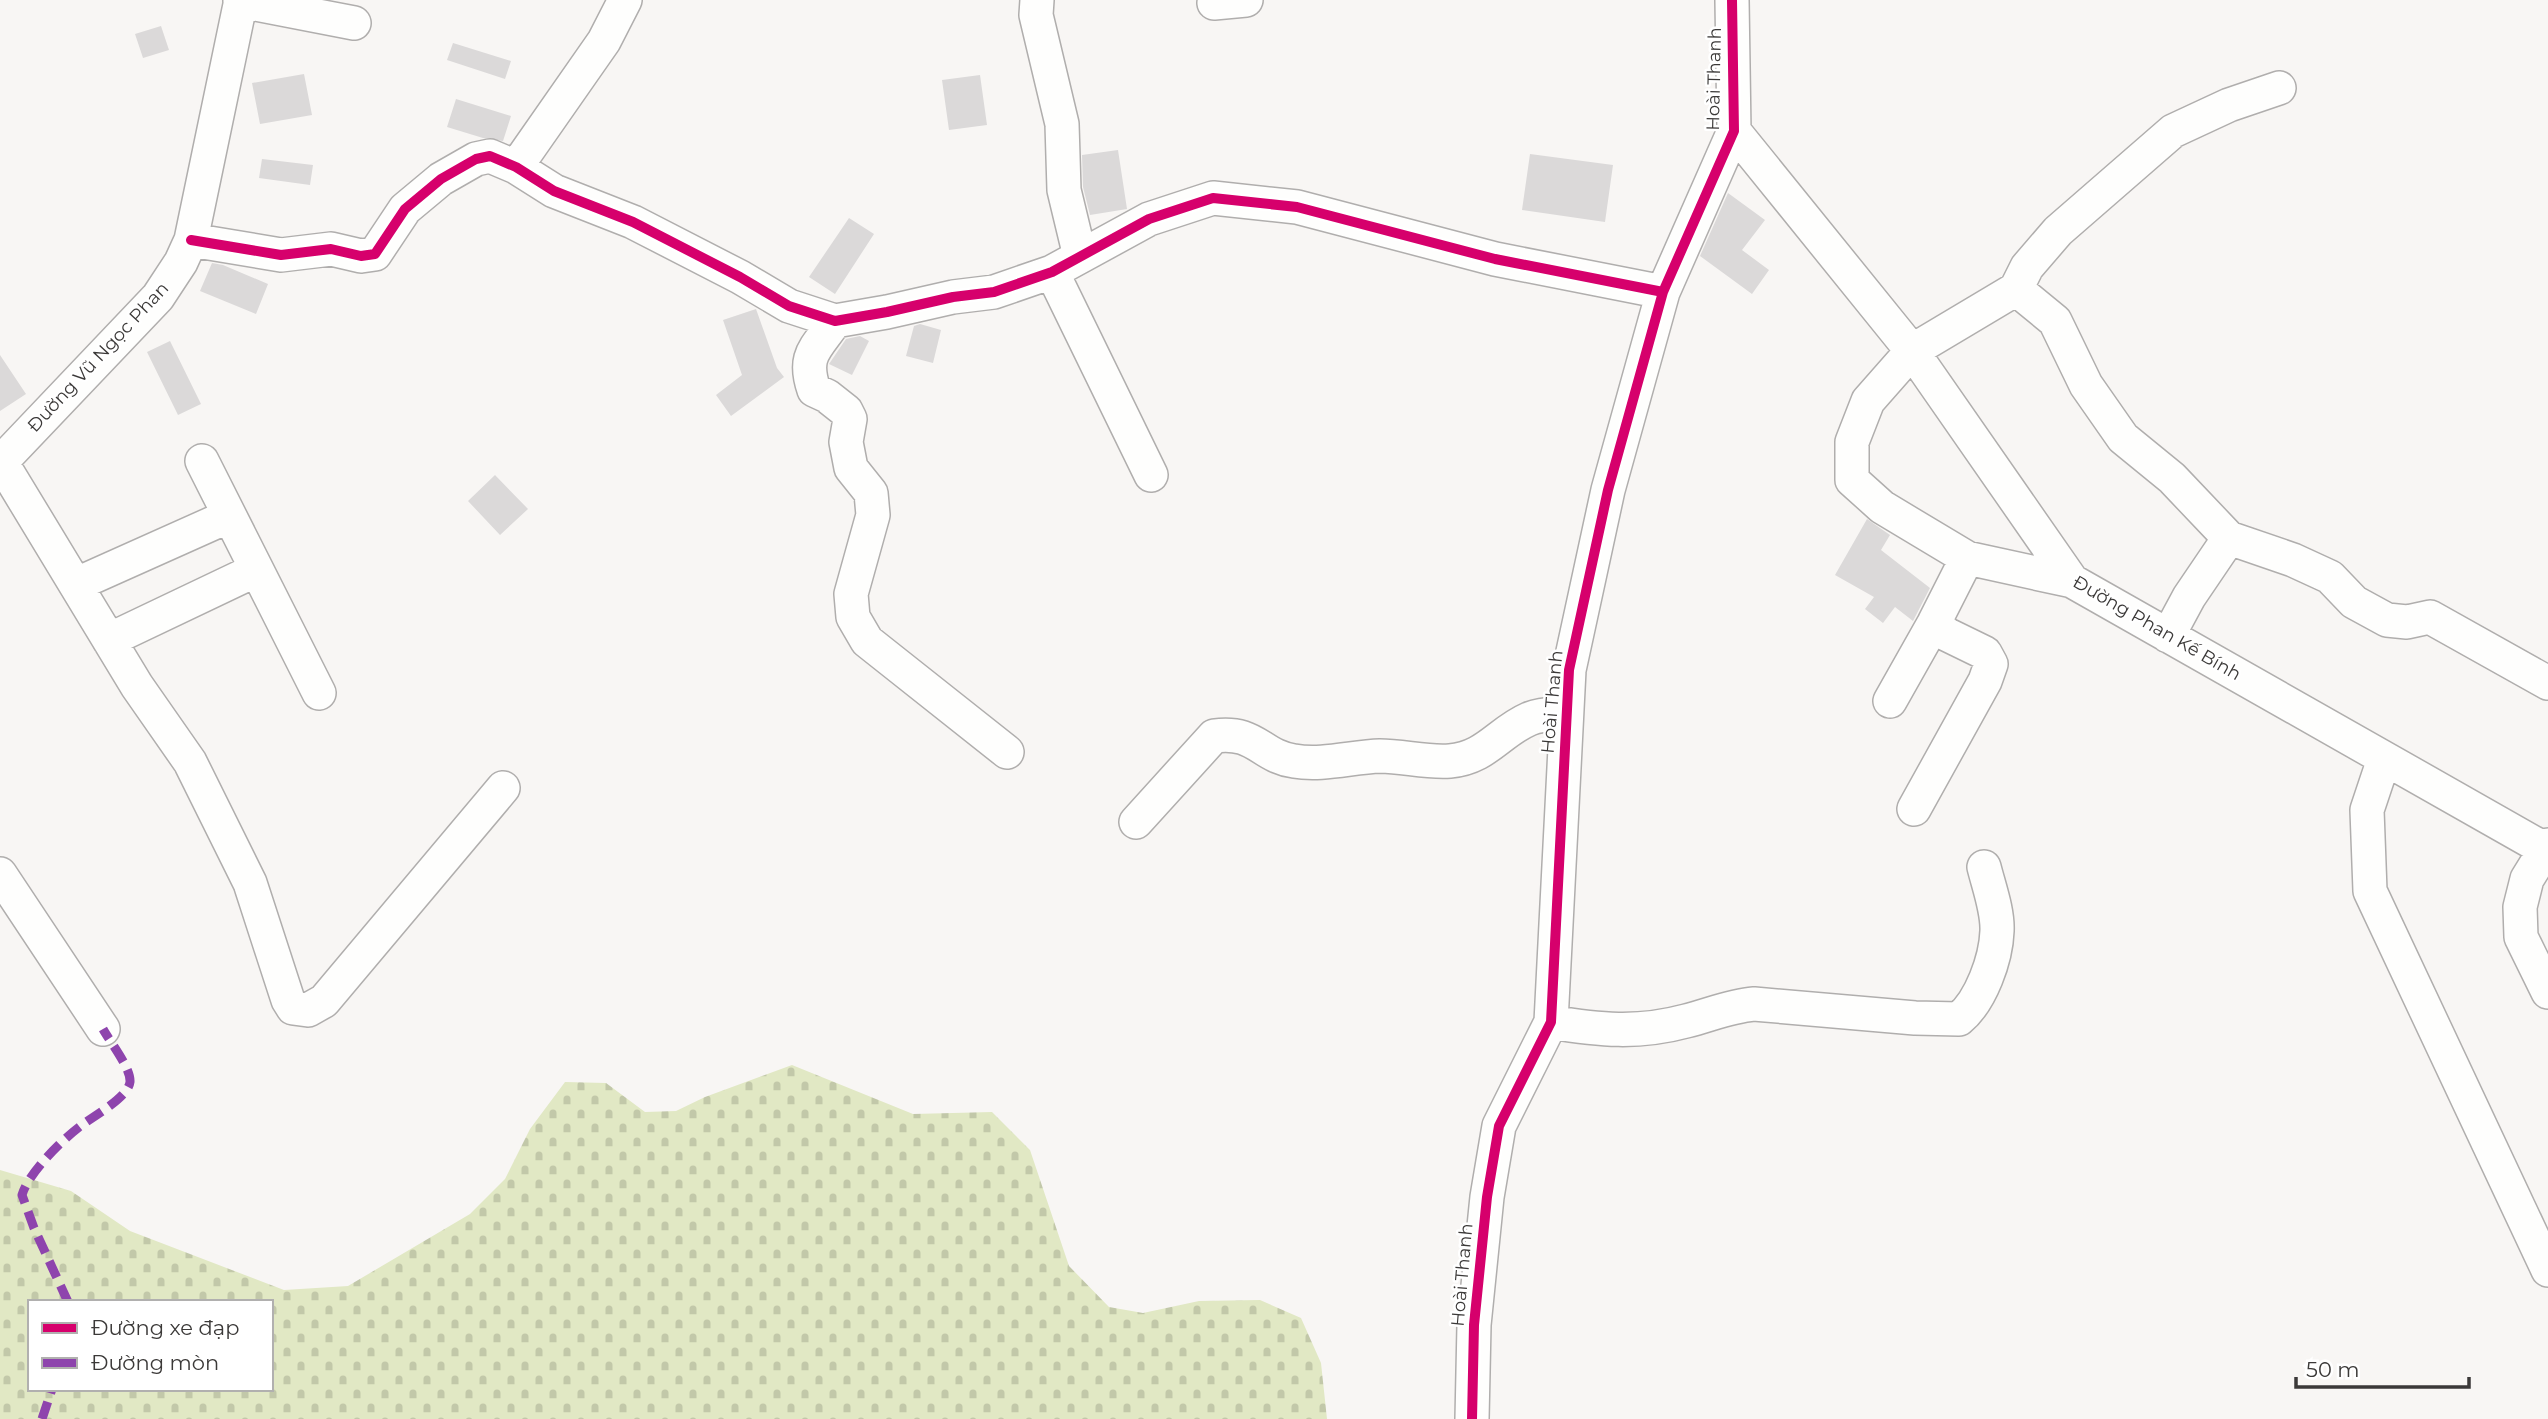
<svg xmlns="http://www.w3.org/2000/svg" width="2548" height="1419" viewBox="0 0 2548 1419" font-family="Montserrat,sans-serif">
	<defs>
		<pattern id="cemetery-stones" width="16" height="16" patternUnits="userSpaceOnUse" patternTransform="scale(1.75)"><rect width="16" height="16" fill="#e1e8c4"/><path d="M2 7V4a2 2 0 0 1 4 0v3zM10 15v-3a2 2 0 0 1 4 0v3z" fill="#c2c8a9"/></pattern>
	</defs>
	<rect width="100%" height="100%" fill="#f8f6f4"/>
	<path fill="url(#cemetery-stones)" fill-rule="evenodd" d="M792 1065 913 1114 992 1112 1030 1150 1069 1266 1109 1307 1143 1313 1199 1301 1260 1300 1301 1318 1321 1363 1327 1419H0V1170L71 1191 130 1231 284 1290 348 1286 470 1214 505 1179 530 1129 565 1082 606 1083 645 1112 676 1111 705 1097ZM30 1302H271V1389H30Z"/>
	<path fill="#dbd9d9" d="M161 26 169 50 143 58 135 34Z
		M453 43 511 61 505 79 447 60Z
		M304 74 312 115 260 124 252 83Z
		M980 75 987 125 949 130 942 80Z
		M456 99 511 116 503 141 483 138 447 127Z
		M1118 150 1127 209 1090 215 1083 187 1082 155Z
		M1530 154 1613 165 1605 222 1522 210Z
		M262 159 313 165 310 185 259 178Z
		M1728 193 1765 220 1742 250 1769 270 1752 294 1700 256Z
		M849 218 874 234 835 294 809 277Z
		M212 263 223 265 268 284 256 314 200 291Z
		M756 309 777 368 784 377 731 416 716 395 742 375 723 320Z
		M920 324 941 330 933 363 906 356 914 326Z
		M860 336 869 341 852 375 829 364 846 339Z
		M170 341 201 404 178 415 147 352Z
		M0 355 26 394 0 411Z
		M495 475 528 509 500 535 468 501Z
		M1867 519 1890 535 1881 550 1930 588 1913 621 1895 607 1883 623 1865 609 1874 597 1835 575Z"/>
	<g fill="none" stroke-linecap="round" stroke-linejoin="round">
		<defs>
			<path id="minor" d="M1037 0 1036 15 1062 124 1064 190 1077 244 1082 255
				M240 1 354 23
				M1214 3 1246 0
				M1734 131 1912 351 2072 581 2548 851
				M516 167 604 41 625 0
				M191 240 281 255 331 249 361 256 375 254 405 209 441 179 476 159 490 156 516 167 554 191 633 222 740 277 789 306 835 321 887 312 953 297 994 292 1052 272 1149 219 1213 198 1297 207 1495 259 1663 292
				M1052 272 1151 475
				M2016 289 2055 321 2086 385 2123 438 2172 478 2229 538 2293 560 2330 577 2354 602 2387 620 2407 622 2430 617 2548 683
				M835 321C816 349 802 355 814 390L827 396 846 411 850 419 846 442 851 468 871 493 873 515 851 594 853 617 867 641 1007 752
				M0 460 137 686 190 762 250 883 288 1000 293 1008 308 1010 324 1001 503 788
				M202 461 319 693
				M0 463 158 297 181 262 191 240 241 0
				M2072 581 1967 558 1882 507 1852 480V442L1868 401 1912 351 2016 289 2027 267 2058 231 2173 131 2229 105 2279 88
				M77 584 229 516
				M2168 636 2189 597 2229 538
				M109 640 256 570
				M1890 701 1934 623 1967 558
				M2384 759 2367 810 2370 891 2548 1270
				M1914 809 1985 681 1991 664 1985 653 1946 634 1934 623
				M1136 822 1214 736C1256 730 1260 756 1294 761 1322 766 1352 757 1380 756 1403 756 1427 763 1450 761 1486 758 1499 732 1529 719 1540 714 1555 714 1566 713
				M2548 845 2527 879 2520 907 2521 937 2548 992
				M0 874 103 1029
				M1551 1022C1599 1030 1638 1034 1686 1021 1710 1015 1730 1006 1754 1004L1915 1018 1959 1019C1981 1001 1996 959 1997 931 1998 911 1989 887 1984 867
				M1472 1419 1474 1325 1487 1197 1499 1126 1551 1022 1569 670 1608 490 1663 292 1734 131 1732 0"/>
		</defs>
		<use href="#minor" stroke="#b0aead" stroke-width="36"/>
		<use href="#minor" stroke="#fefefd" stroke-width="33"/>
		<path stroke="#8e44ad" stroke-width="9" stroke-dasharray="18 9" stroke-linecap="butt" d="M68 1302 34 1228 22 1195C28 1174 60 1142 78 1128 90 1118 128 1098 130 1082 131 1068 110 1042 103 1029
			M42 1419 52 1389"/>
		<defs>
			<path id="cycleway" d="M191 240 281 255 331 249 361 256 375 254 405 209 441 179 476 159 490 156 516 167 554 191 633 222 740 277 789 306 835 321 887 312 953 297 994 292 1052 272 1149 219 1213 198 1297 207 1495 259 1663 292
				M1472 1419 1474 1325 1487 1197 1499 1126 1551 1022 1569 670 1608 490 1663 292 1734 131 1732 0"/>
		</defs>
		<use href="#cycleway" stroke="#fff" stroke-width="15"/>
		<use href="#cycleway" stroke="#d6006c" stroke-width="10"/>
	</g>
	<g text-anchor="middle" dominant-baseline="central" stroke-width="5" stroke-linejoin="round" paint-order="stroke">
		<g font-size="18" fill="#3b3938" stroke="#fff">
			<text transform="translate(1714 79) rotate(-89)">Hoài Thanh</text>
			<text transform="translate(98 357) rotate(-47)">Đường Vũ Ngọc Phan</text>
			<text transform="translate(2157 628) rotate(30)">Đường Phan Kế Bính</text>
			<text transform="translate(1552 702) rotate(-85)">Hoài Thanh</text>
			<text transform="translate(1462 1275) rotate(-85)">Hoài Thanh</text>
		</g>
	</g>
	<rect x="28" y="1300" width="245" height="91" fill="#ffffff" stroke="#b1b0af" stroke-width="2"/>
	<rect x="42" y="1323" width="35" height="10" fill="#d6006c" stroke="#b1b0af" stroke-width="2"/>
	<text x="91" y="1335" font-size="21" fill="#3b3938">Đường xe đạp</text>
	<rect x="42" y="1358" width="35" height="10" fill="#8e44ad" stroke="#b1b0af" stroke-width="2"/>
	<text x="91" y="1370" font-size="21" fill="#3b3938">Đường mòn</text>
	<path d="M2296 1377v10h173v-10" fill="none" stroke="#3b3938" stroke-width="3.5"/>
	<text x="2306" y="1377" font-size="21" fill="#3b3938" stroke="#ffffff" stroke-width="5" paint-order="stroke">50 m</text>
</svg>
